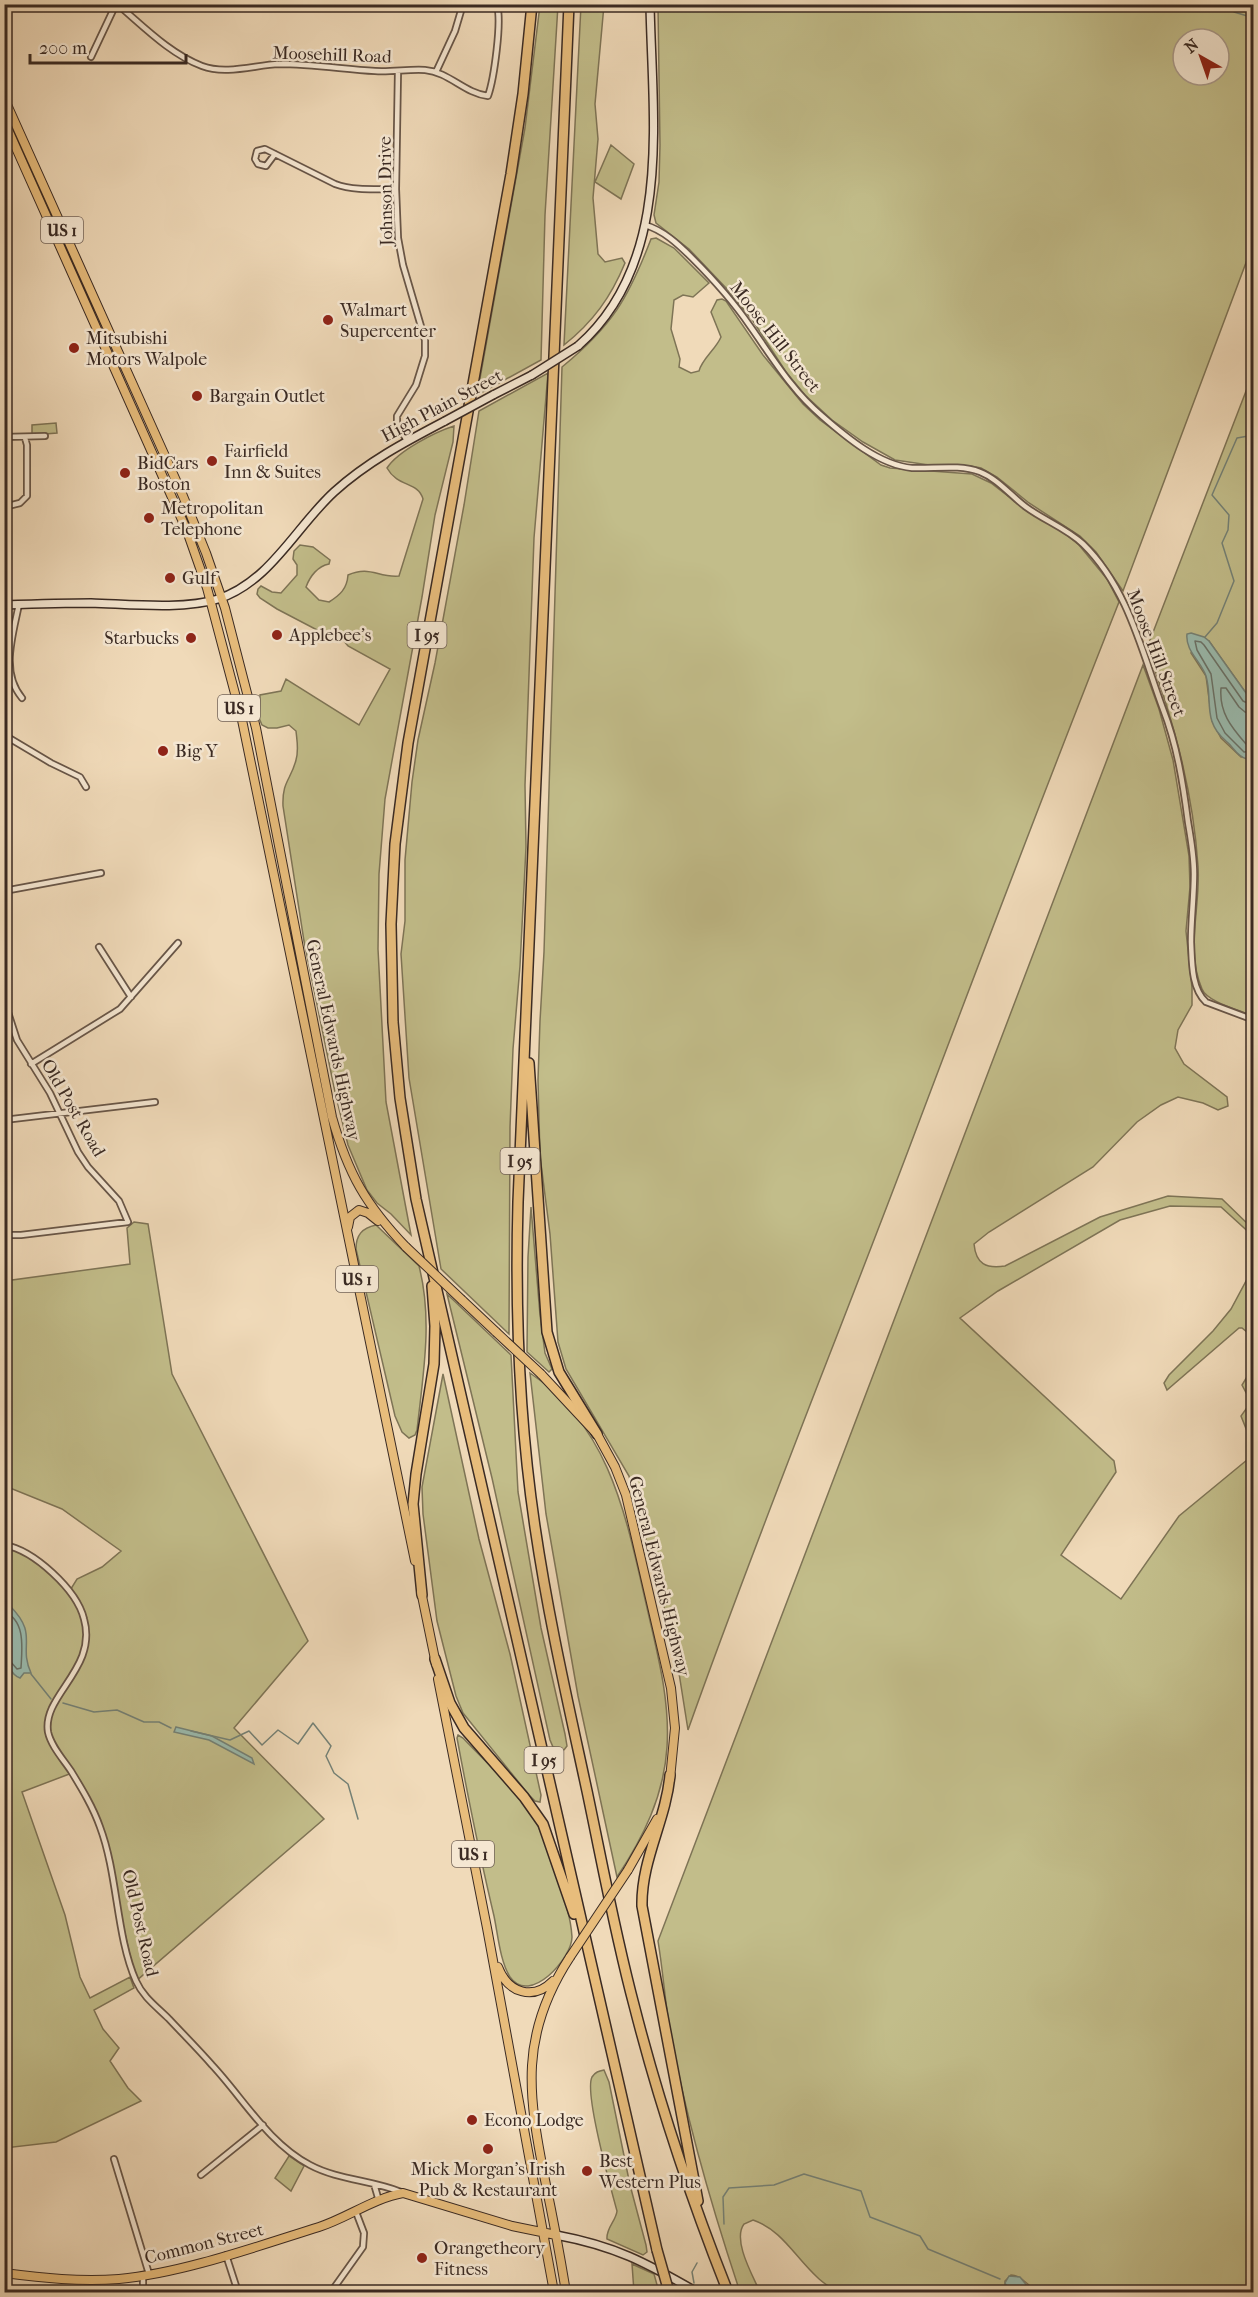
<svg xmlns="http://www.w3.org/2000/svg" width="1258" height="2297" viewBox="0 0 1258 2297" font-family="'IM FELL French Canon',serif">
	<rect width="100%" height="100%" fill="#f0dab9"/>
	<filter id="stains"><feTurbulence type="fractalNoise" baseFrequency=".00333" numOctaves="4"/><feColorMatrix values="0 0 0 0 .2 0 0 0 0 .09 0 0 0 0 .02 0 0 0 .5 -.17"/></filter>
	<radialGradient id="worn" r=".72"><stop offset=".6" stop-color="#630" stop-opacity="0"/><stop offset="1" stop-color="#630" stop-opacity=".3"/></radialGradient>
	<path fill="#c2bd8a" stroke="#7e7456" stroke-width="1.5" fill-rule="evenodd" d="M540 5H558L545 215 541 360 477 395 525 128Z
		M581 5H604L595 104 598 139 593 198 598 254 605 262 622 258 625 263C611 297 593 322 564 345Z
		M658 5H1253V244L1123 591 1096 552 1080 536 1029 503 997 477 981 468 971 466 929 465 895 460 863 442 832 420 805 395 786 372 753 321 727 289 689 249 656 223 654 215 659 182 660 145ZM1183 39H1219V75H1183Z
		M611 145 634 164 621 199 595 182Z
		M656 238 674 248 709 283 693 297 683 295 674 300 671 329 680 359 679 367 691 373 699 371C702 359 716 349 721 337L711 312 717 300 722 299 726 301 763 355 803 404 820 420 881 465 890 468 972 474 991 483 1030 513 1058 528 1079 545 1107 579 1119 602C1047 784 977 968 908 1151 835 1344 757 1535 688 1730L675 1648 629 1476 566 1369 558 1342 550 1234 540 1156 538 1080 540 1021 544 952 562 367C612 326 628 299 651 239Z
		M548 373 534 538 525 785 526 847 520 966 513 1049 510 1127 509 1334 441 1269 409 1078 401 954 405 921V860L412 782 418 740 435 663 464 505 479 411Z
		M1253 373V718L1251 700 1209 641 1191 653 1206 676 1212 721 1221 738 1241 757 1253 756V1016C1240 1010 1207 1002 1202 989 1185 950 1201 906 1198 866 1193 790 1173 719 1147 648Z
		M56 423 57 433 32 435V425Z
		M454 426 453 442 435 515 422 597 385 799 379 874 378 949 386 1102 411 1235 391 1214 377 1203 367 1190 348 1145 335 1092 304 941 283 806C282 781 291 780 296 760 299 750 297 741 296 731L289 725 277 728H268L262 725 259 718 260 695 281 691 286 679 359 725 390 669 348 646 338 634 319 631 277 609 260 598 257 594 258 589 261 586 272 592 281 593 297 575V565L293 559 294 551 300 545 313 547 330 560 329 564C318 566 310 576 306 587L319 600 329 602C340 595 347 589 348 575 370 565 378 578 399 576L423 499C418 481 398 488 387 468 398 451 435 432 454 426Z
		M1143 665 1159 709 1173 760 1189 856 1190 887 1186 931 1192 988V1005L1178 1030 1175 1048 1184 1064 1227 1097 1228 1106 1218 1110 1203 1103 1178 1097 1161 1105 1137 1122 1093 1167 989 1232 974 1244C976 1264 986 1269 1005 1266L1100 1217 1168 1196 1222 1199 1253 1229V1236L1221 1207 1170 1206 1120 1220 998 1291 960 1318 1114 1461 1116 1472 1061 1555 1121 1599 1179 1516 1253 1455V2292H1037C1028 2286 1023 2276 1011 2275L1005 2281V2286L1010 2292H836C830 2287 823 2283 817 2277 795 2257 782 2230 753 2220L744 2224C732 2240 753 2276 760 2292H740C712 2208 686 2119 670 2031 665 2001 663 1971 658 1941Z
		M531 1207 540 1315 545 1353 552 1369 549 1372 527 1352 528 1257Z
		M134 1222 148 1224 172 1374 308 1641 234 1728 324 1819 136 1981 100 1827 72 1773 22 1792 65 1915 80 1977 90 1998 130 1977 134 1988 94 2010 103 2029 119 2048 110 2061 128 2088 141 2101 56 2142 5 2148V1545L36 1559 69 1592 77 1579 102 1567 121 1551 62 1509 5 1486V1281L130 1264 127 1228Z
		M376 1225 419 1266C433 1320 423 1375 417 1430L415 1435 409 1438 402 1432 395 1416 356 1249C356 1235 362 1228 376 1225Z
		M1253 1268V1337L1242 1328H1239L1167 1390 1164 1383 1169 1375 1213 1331 1231 1309Z
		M447 1294 511 1355 518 1492 541 1628 565 1734 567 1746 564 1750 553 1747 550 1740 492 1478Z
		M1253 1367V1446L1241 1416 1251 1402 1242 1385Z
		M530 1373C613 1429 627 1523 648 1612 658 1656 670 1701 667 1747 664 1796 643 1838 617 1877L578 1696 557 1576 546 1514Z
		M443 1374 479 1539 510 1654 541 1795 540 1802 535 1801 529 1795 463 1713 456 1696 437 1621 423 1514 422 1487Z
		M458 1735 463 1738C487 1764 518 1789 535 1820 545 1839 551 1859 558 1879 564 1897 571 1918 572 1937 572 1958 530 2006 510 1977 500 1961 498 1935 494 1916 480 1857 468 1797 457 1738Z
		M604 2070 609 2082 630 2185 646 2245 647 2252 643 2255 607 2239C606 2228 616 2221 617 2211 611 2189 584 2093 592 2077 595 2072 599 2071 604 2070Z
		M289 2156 304 2166 291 2191 275 2178Z
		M632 2264 654 2274 659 2292H634Z"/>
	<path fill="#9abbae" stroke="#748176" stroke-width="1.5" d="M1191 633 1204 637 1209 641 1251 700 1254 718V756L1247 759C1236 756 1234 747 1226 741 1202 721 1213 700 1206 676 1201 661 1185 651 1187 634Z
		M5 1606H10C39 1635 18 1645 31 1673H24L20 1678C0 1671 4 1626 5 1606Z
		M176 1727 212 1736 252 1758 254 1764 209 1740 174 1732Z
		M1009 2276 1020 2277 1028 2287 1037 2292H1010L1005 2283Z"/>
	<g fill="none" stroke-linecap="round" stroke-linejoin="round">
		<path stroke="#6a7268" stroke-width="1.5" d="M1254 706 1243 701 1204 645 1201 642 1195 641 1197 650 1211 674 1217 718 1225 733 1244 752 1254 751
			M1254 714 1245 712 1239 707 1226 688H1221C1219 712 1231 727 1246 744H1254
			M4 1612C26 1620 22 1649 21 1668L17 1669 10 1661 4 1660"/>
		<path stroke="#748176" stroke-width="1.5" d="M1234 4V12L1254 18
			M1205 637 1217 623 1234 581 1222 543 1228 530 1229 515 1212 495 1237 438 1254 435
			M31 1674 51 1699
			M63 1703 94 1712 117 1710 144 1722H159L171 1728
			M191 1731 230 1740 249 1731 262 1745 278 1730 298 1744 313 1723 331 1746 326 1756 334 1773 348 1784 358 1819
			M724 2224 723 2197 729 2188 774 2185 804 2174 861 2191 870 2217 920 2236 928 2249 1000 2279
			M694 2283 692 2272 697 2263"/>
		<defs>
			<path id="street" d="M117 4C143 26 170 54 202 66 226 75 255 65 279 64 311 64 343 69 375 71 392 72 409 69 425 70 449 72 464 93 488 96 494 79 502 22 497 5
				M91 57 116 4
				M398 71 396 189 398 238 403 265 425 340V356L416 385 397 416V423L407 441
				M436 72 455 31 463 4
				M275 154 266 166 258 164 255 159 257 151 265 149 335 184C354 191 375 189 396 189
				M645 225C663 230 678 244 692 258 713 279 733 301 750 326 772 357 792 391 822 416 846 437 879 465 912 468 934 469 959 464 980 472 998 479 1011 496 1026 507 1045 521 1066 528 1083 544 1128 588 1142 652 1163 709 1177 745 1183 783 1188 822 1191 839 1194 856 1194 874 1194 897 1191 919 1191 942 1192 961 1191 988 1206 1002L1254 1020
				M4 437 45 436
				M4 507 20 503 27 496V445L25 438
				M19 604C13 635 0 672 22 698
				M4 735 51 763 80 777 86 787
				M4 891 101 873
				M99 947 131 997
				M4 1000 17 1040 50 1093 78 1152 88 1167 119 1201 128 1222 21 1235H4
				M31 1064 120 1009 178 943
				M4 1120 155 1102
				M4 1545C34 1550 77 1590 84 1619 98 1669 42 1695 48 1732 51 1746 63 1759 71 1771 82 1789 93 1807 100 1827 118 1875 116 1936 136 1981 143 1997 157 2007 169 2019 183 2034 198 2049 212 2065 243 2098 268 2143 310 2165 338 2180 372 2180 401 2192
				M114 2159 149 2274
				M201 2175 263 2125
				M374 2184 379 2201
				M226 2255 238 2292
				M143 2292V2275
				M331 2292 363 2247 364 2233 356 2212"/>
			<path id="secondary" d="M578 346C674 262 652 118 650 4
				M493 395 532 375
				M4 605C33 604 62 603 91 603 128 604 183 610 218 599 270 582 295 528 334 492 367 462 405 442 445 421
				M556 2235C615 2246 645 2262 697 2292"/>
			<path id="primary" d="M4 98 183 496 206 553 225 608 256 728 332 1117C348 1174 366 1205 406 1247
				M4 121 187 531 207 588 242 720 415 1561
				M348 1227 350 1217 359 1210 368 1213 378 1221
				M462 1300 496 1332
				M541 1374 597 1434 615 1467 626 1495 671 1688 675 1728 670 1779
				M421 1591 436 1664
				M438 1679 487 1928 554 2292
				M628 1870 657 1819
				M498 1967C508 1993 533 2001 553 1981
				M4 2273C43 2278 80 2282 119 2279 183 2273 258 2246 319 2227 347 2218 374 2198 403 2193L512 2226 556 2235
				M566 2292C560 2255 553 2218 545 2180 528 2094 519 2035 570 1957"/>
			<path id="highway" d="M532 4 523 94 511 174 408 743 395 844 391 924 393 1022 400 1098 416 1199 657 2250
				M569 4 518 1202C515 1311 519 1419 535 1527 548 1616 568 1703 587 1791 602 1862 615 1934 634 2005 659 2103 691 2199 728 2292
				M529 1063 547 1332 559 1372 597 1434
				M422 1595 413 1504 416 1474 434 1364 435 1326 432 1286
				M435 1659 450 1703 464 1728 524 1797 543 1824 574 1914
				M670 1775C666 1820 641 1860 642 1906L698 2201"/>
		</defs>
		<use href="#street" stroke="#685648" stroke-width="8"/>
		<use href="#secondary" stroke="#3a2a23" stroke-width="10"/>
		<use href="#primary" stroke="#3a2a23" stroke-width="10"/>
		<use href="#highway" stroke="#3a2a23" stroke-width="12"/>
		<use href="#street" stroke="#f5e7d2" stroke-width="4.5"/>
		<use href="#secondary" stroke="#f5e7d2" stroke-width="7"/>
		<use href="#primary" stroke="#e8bd7c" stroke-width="8"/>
		<use href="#highway" stroke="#e8bd7c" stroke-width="9"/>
		<defs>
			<path id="secondary-bridge" d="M532 375 578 346
				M445 421 493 395"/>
			<path id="primary-bridge" d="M406 1247 462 1300
				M496 1332 541 1374
				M570 1957 628 1870"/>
			<path id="highway-bridge" d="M657 2250 669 2292"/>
		</defs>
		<use href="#secondary-bridge" stroke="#3a2a23" stroke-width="10" stroke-linecap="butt"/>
		<use href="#primary-bridge" stroke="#3a2a23" stroke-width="10" stroke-linecap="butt"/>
		<use href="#highway-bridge" stroke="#3a2a23" stroke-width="12" stroke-linecap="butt"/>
		<use href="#secondary-bridge" stroke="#f5e7d2" stroke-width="7"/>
		<use href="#primary-bridge" stroke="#e8bd7c" stroke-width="8"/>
		<use href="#highway-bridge" stroke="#e8bd7c" stroke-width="9"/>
	</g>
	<g fill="#8f2418" stroke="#f5e7d2" stroke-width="2">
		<circle cx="328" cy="320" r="6"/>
		<circle cx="74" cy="348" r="6"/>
		<circle cx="197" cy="396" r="6"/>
		<circle cx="212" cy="461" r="6"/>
		<circle cx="125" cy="473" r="6"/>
		<circle cx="149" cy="518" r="6"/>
		<circle cx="170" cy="578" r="6"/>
		<circle cx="277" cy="635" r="6"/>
		<circle cx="191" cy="638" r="6"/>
		<circle cx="163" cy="751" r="6"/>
		<circle cx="472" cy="2120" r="6"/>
		<circle cx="488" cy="2149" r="6"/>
		<circle cx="587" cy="2171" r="6"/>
		<circle cx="422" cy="2258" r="6"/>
	</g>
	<g text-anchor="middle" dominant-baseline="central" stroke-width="5" stroke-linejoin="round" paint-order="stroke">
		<g fill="#f5e7d2" stroke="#726358" stroke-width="1.5">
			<rect x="41" y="217" width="42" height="26" rx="4.5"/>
			<rect x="407.5" y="622" width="39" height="26" rx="4.5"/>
			<rect x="218" y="695" width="42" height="26" rx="4.5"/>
			<rect x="500.5" y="1148" width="39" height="26" rx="4.5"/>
			<rect x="336" y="1266" width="42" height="26" rx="4.5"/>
			<rect x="524.5" y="1747" width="39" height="26" rx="4.5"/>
			<rect x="452" y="1841" width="42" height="26" rx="4.5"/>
		</g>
		<g font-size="16" font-weight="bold" fill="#3a2a23">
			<text x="62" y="230">US 1</text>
			<text x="427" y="635">I 95</text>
			<text x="239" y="708">US 1</text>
			<text x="520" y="1161">I 95</text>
			<text x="357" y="1279">US 1</text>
			<text x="544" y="1760">I 95</text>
			<text x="473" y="1854">US 1</text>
		</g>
		<g font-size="18" fill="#3a2a23" stroke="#f5e7d2">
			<text transform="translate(332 55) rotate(2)">Moosehill Road</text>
			<text transform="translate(386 191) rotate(-91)">Johnson Drive</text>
			<text transform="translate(775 337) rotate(52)">Moose Hill Street</text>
			<text transform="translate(442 406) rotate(-28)">High Plain Street</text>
			<text transform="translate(1156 653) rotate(69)">Moose Hill Street</text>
			<text transform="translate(333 1040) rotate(78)">General Edwards Highway</text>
			<text transform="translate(73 1108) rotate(60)">Old Post Road</text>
			<text transform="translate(659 1576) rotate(76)">General Edwards Highway</text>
			<text transform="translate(140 1923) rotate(77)">Old Post Road</text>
			<text transform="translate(204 2244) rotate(-14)">Common Street</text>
		</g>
		<g font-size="18" fill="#3a2a23" stroke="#f5e7d2" text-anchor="start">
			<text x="340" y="310">Walmart<tspan x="340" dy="21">Supercenter</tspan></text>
			<text x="86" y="338">Mitsubishi<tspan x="86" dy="21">Motors Walpole</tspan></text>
			<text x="209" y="396">Bargain Outlet</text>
			<text x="224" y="451">Fairfield<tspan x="224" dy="21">Inn &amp; Suites</tspan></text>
			<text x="137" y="463">BidCars<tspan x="137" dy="21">Boston</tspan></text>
			<text x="161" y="508">Metropolitan<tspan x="161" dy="21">Telephone</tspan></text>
			<text x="182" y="578">Gulf</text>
			<text x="289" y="635">Applebee's</text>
			<text x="179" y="638" text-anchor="end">Starbucks</text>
			<text x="175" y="751">Big Y</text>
			<text x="484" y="2120">Econo Lodge</text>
			<text x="599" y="2161">Best<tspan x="599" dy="21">Western Plus</tspan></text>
			<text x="488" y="2169" text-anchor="middle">Mick Morgan's Irish<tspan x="488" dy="21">Pub &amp; Restaurant</tspan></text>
			<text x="434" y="2248">Orangetheory<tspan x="434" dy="21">Fitness</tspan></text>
		</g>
	</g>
	<rect width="1258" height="2297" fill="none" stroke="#f0dab9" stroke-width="24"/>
	<rect x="6" y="6" width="1246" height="2285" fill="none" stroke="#3a2a23" stroke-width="3"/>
	<rect x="12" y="12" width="1234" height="2273" fill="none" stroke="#3a2a23" stroke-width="1.5"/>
	<g transform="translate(1201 57) rotate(320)"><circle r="28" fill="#f5e7d2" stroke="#aa9b8c" stroke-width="1.5"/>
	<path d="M0-4.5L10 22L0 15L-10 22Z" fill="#8f2418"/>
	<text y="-9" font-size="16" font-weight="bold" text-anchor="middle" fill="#3a2a23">N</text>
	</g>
	<path d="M30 54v9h156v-9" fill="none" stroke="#3a2a23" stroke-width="3"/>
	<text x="39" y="54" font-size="18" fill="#3a2a23" stroke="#f5e7d2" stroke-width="4.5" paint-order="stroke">200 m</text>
	<rect width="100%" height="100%" filter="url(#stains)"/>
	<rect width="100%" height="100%" fill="url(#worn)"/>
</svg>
